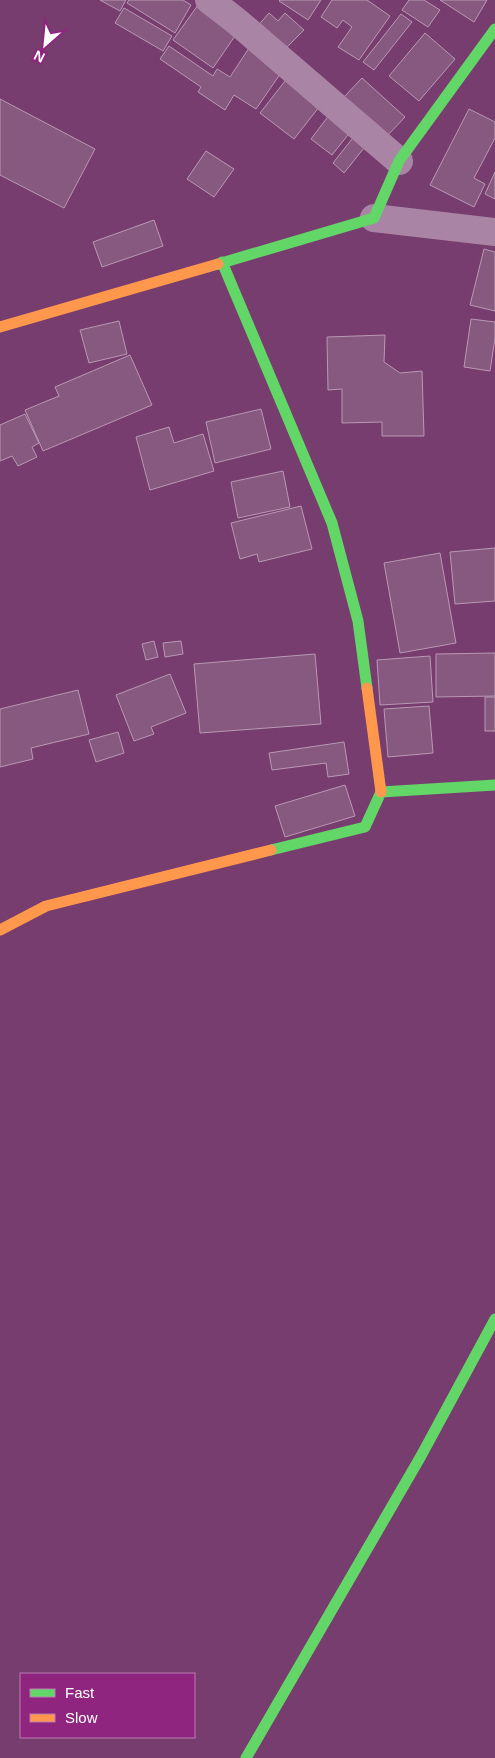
<svg xmlns="http://www.w3.org/2000/svg" width="495" height="1758" viewBox="0 0 495 1758" font-family="Helvetica,sans-serif">
	<rect width="100%" height="100%" fill="#773d6e"/>
	<path fill="#875880" stroke="#b999b4" d="M100 0H126L120 11Z
		M129 0H183L191 5 175 33 127 3Z
		M280 0H321L308 20 279 1Z
		M332 0H367L390 16 359 60 338 47 352 27 343 20 337 28 321 17Z
		M409 0H424L440 10 428 27 402 10Z
		M440 0H487L474 22Z
		M198 5 237 33 213 68 173 40Z
		M124 8 172 36 163 51 115 23Z
		M269 13 278 21 285 13 304 30 282 52 256 28Z
		M401 14 412 22 374 70 363 62Z
		M425 33 455 59 419 101 389 76Z
		M251 45 285 67 256 109 234 95 225 110 198 92 201 87 160 59 169 46 213 76 217 69 230 77Z
		M289 76 323 102 294 139 260 113Z
		M362 78 405 117 386 137 343 98Z
		M0 99 95 149 64 208 0 175Z
		M469 109 495 122V138L474 178 485 184 474 207 430 185Z
		M333 110 355 126 332 155 311 139Z
		M356 134 368 143 344 173 333 163Z
		M206 151 234 169 214 197 187 179Z
		M495 172V199L485 194Z
		M154 220 163 246 102 267 93 242Z
		M484 249 495 252V311L470 305Z
		M471 319 495 322V338L490 371 464 367Z
		M119 321 127 354 89 363 80 330Z
		M385 335 384 362 400 373 422 371 424 436H382V422L342 423V389L328 390 327 337Z
		M130 355 152 405 43 451 25 410 59 396 55 387Z
		M261 409 271 449 215 463 206 422Z
		M25 414 39 443 32 447 37 457 18 466 12 456 0 461V425Z
		M169 427 174 443 203 434 214 471 150 490 136 437Z
		M283 471 290 507 238 518 231 482Z
		M301 506 312 549 259 562 257 554 240 559 231 523Z
		M495 548V601L455 604 450 552Z
		M440 553 456 643 400 653 384 563Z
		M154 641 158 657 146 660 142 644Z
		M181 641 183 654 165 657 163 643Z
		M495 653V696L436 697V654Z
		M315 654 321 724 200 733 194 664Z
		M430 656 433 702 380 705 377 660Z
		M170 674 186 713 151 727 154 734 134 741 116 695Z
		M78 690 89 734 31 748 33 759 0 767V709Z
		M485 697H495V731H485Z
		M429 706 433 753 388 757 384 709Z
		M118 732 124 753 96 762 89 740Z
		M344 742 349 774 328 777 326 763 272 770 269 753Z
		M345 785 355 816 285 837 275 806Z"/>
	<g fill="none" stroke-linecap="round" stroke-linejoin="round">
		<path stroke="#aa84a5" stroke-width="28" d="M209 0 235 20 399 161
			M374 218 495 232"/>
		<path stroke="#63d668" stroke-width="11" d="M222 262 332 523 358 621 367 688
			M218 264 374 218 399 161 495 29
			M271 850 365 827 381 792 495 785
			M246 1758 421 1456 495 1319"/>
		<path stroke="#ff974d" stroke-width="11" d="M0 327 218 264
			M367 688 381 792
			M0 930 46 906 271 850"/>
	</g>
	<rect x="20" y="1673" width="175" height="65" fill="#8f257f" stroke="#bc7cb2"/>
	<rect x="30" y="1689" width="25" height="8" fill="#63d668" stroke="#bc7cb2"/>
	<text x="65" y="1698" font-size="15" fill="#ffffff">Fast</text>
	<rect x="30" y="1714" width="25" height="8" fill="#ff974d" stroke="#bc7cb2"/>
	<text x="65" y="1723" font-size="15" fill="#ffffff">Slow</text>
	<g transform="translate(45 45) rotate(207)" stroke="#8f257f" stroke-width="4" paint-order="stroke">
	<path d="M0-4L9 19L0 12L-9 19Z" fill="#ffffff"/>
	<text y="-8" font-size="14" font-weight="bold" text-anchor="middle" fill="#ffffff">N</text>
	</g>
</svg>
